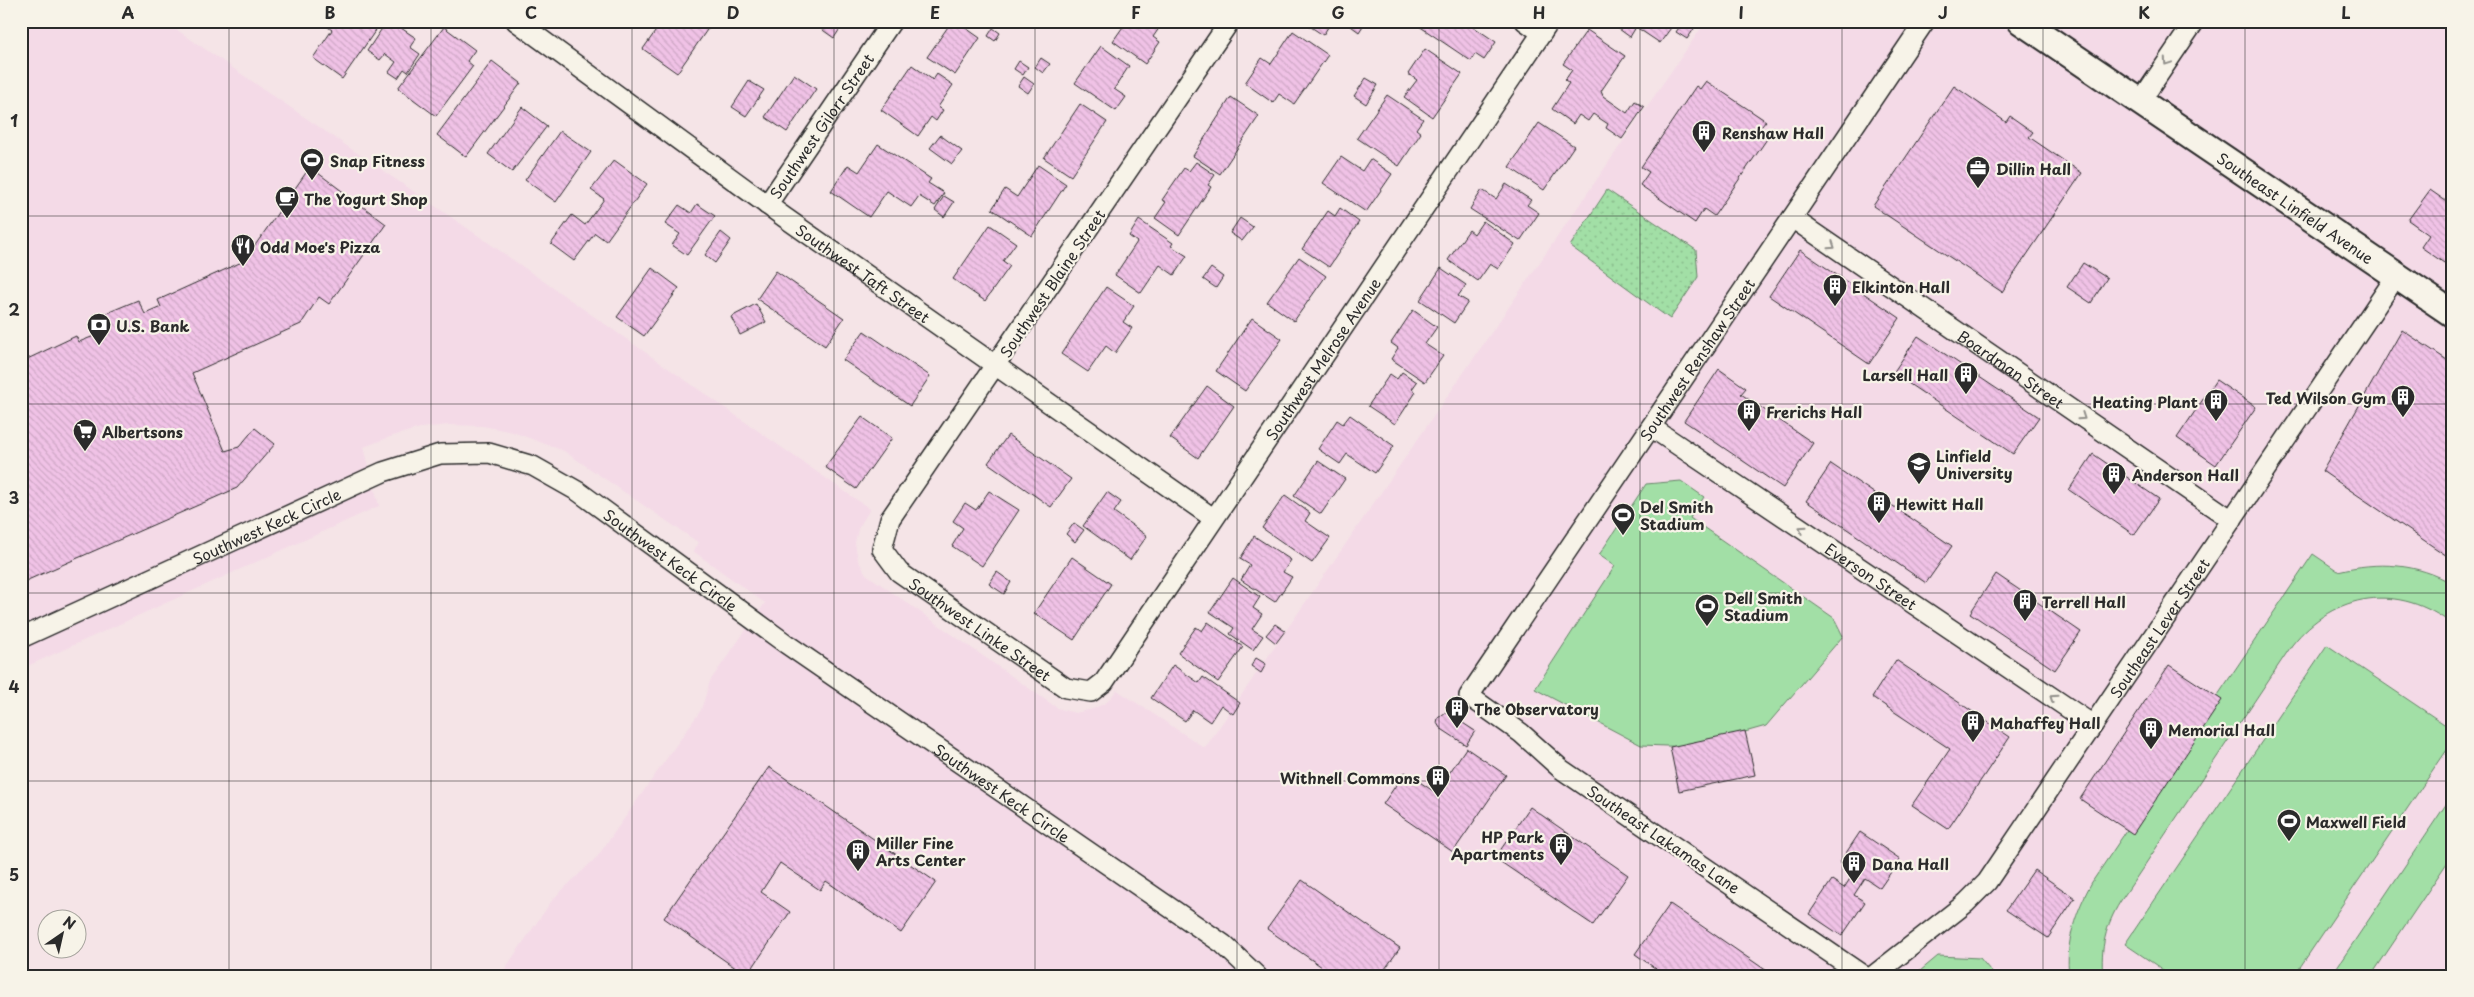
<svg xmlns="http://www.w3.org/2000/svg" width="2474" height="997" viewBox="0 0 2474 997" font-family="'Playpen Sans',sans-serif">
	<defs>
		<pattern id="garden-dots" width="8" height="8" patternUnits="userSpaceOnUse" patternTransform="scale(1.25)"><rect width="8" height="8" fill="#a2dfa6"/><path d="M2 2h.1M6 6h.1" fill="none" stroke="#8cc08f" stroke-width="1.8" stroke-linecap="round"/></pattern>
		<pattern id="building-back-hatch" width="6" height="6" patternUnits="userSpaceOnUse" patternTransform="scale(1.25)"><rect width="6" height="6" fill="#f0c2e6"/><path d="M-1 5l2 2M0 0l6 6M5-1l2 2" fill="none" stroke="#cea7c5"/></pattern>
	</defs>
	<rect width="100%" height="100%" fill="#f5e4e7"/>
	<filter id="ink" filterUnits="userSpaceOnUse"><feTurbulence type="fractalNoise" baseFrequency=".02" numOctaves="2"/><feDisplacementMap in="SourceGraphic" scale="10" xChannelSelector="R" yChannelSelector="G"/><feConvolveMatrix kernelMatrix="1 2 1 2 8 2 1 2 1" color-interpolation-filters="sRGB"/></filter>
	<g filter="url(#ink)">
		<path fill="#f4dae7" d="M21 21H164L486 241 870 509 858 529 855 543 858 560 866 574 1057 708 1075 713 1093 709 1107 702 1117 690 1205 748 1706 21H2453V976H500L553 899 597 857 701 710 710 681 765 603 693 551 699 543 564 451 513 432 483 426 449 425 420 428 390 437 364 447 379 506 21 669Z"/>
		<path fill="#a2dfa6" stroke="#668568" d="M1681 481 1704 497 1690 518 1834 618 1843 636 1766 726 1692 747 1641 745 1535 689 1615 566 1599 555 1646 484Z
			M2313 554 2338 571C2378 561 2417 563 2453 584V625C2399 582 2334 592 2292 645L2120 902C2106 925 2100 948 2103 976H2069C2065 942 2076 911 2092 882Z
			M2327 645 2453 730V741L2294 976H2172L2125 944Z
			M2453 794V854L2371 976H2331Z
			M1938 956 1980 958 1995 976H1914Z"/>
		<path fill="url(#garden-dots)" stroke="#668568" d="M1607 190 1696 250 1698 277 1670 319 1570 246Z"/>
		<path fill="url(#building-back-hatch)" stroke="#2b2b2b" d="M320 21H382L342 79 313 58 332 30Z
			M387 21H406L401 28 416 38 410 47 420 54 408 72 404 69 398 78 389 72 396 62 385 54 380 60 367 51Z
			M670 21H701L709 27 677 73 643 49 662 22 667 25Z
			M810 21H845L834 38Z
			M952 21H956L980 38 955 75 927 57Z
			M984 21H996L992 27Z
			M1127 21H1164L1153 37 1160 42 1145 64 1113 41Z
			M1302 21H1332L1323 35Z
			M1344 21H1366L1359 32Z
			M1422 21H1465L1496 42 1484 60 1475 54 1471 61 1419 26Z
			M1608 21H1667L1673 25 1660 43 1636 27 1630 37Z
			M1683 22 1694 29 1687 39 1676 32Z
			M444 27 475 50 467 61 473 66 436 116 398 88Z
			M993 28 1000 33 995 41 988 36Z
			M1587 30 1625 56 1601 91 1603 96 1627 113 1635 101 1644 107 1622 139 1606 128 1608 124 1593 114 1588 121 1579 115 1573 124 1552 109 1569 83 1565 80 1572 70 1563 64Z
			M1293 31 1328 55 1294 104 1279 94 1273 103 1245 83 1262 58 1271 64Z
			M1101 46 1129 66 1114 89 1126 97 1116 111 1075 83Z
			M1425 49 1462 74 1432 117 1404 97 1417 80 1408 74Z
			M1041 58 1050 64 1043 73 1035 67Z
			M492 61 521 83 466 157 437 135Z
			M1019 61 1028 67 1023 75 1014 69Z
			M912 65 933 80 937 74 953 85 938 107 943 110 936 121 931 117 918 136 881 110Z
			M794 74 816 89 787 132 765 117Z
			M1024 77 1034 84 1028 93 1018 86Z
			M1366 78 1378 85 1366 104 1354 96Z
			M749 81 764 90 746 116 732 107Z
			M1706 81 1766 121 1757 132 1767 139 1714 216 1704 209 1695 223 1640 185 1649 172 1641 167 1696 86 1700 89Z
			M1954 86 2006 122 2010 116 2033 132 2029 137 2082 173 2002 292 1873 206Z
			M1387 95 1423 119 1416 129 1421 133 1399 166 1357 138Z
			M1231 97 1259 116 1220 174 1193 156Z
			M1080 104 1107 122 1071 176 1044 158Z
			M522 107 547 126 512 172 488 154Z
			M1539 123 1574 146 1544 190 1509 167Z
			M560 131 591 152 556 202 525 180Z
			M940 135 962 151 952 164 930 148Z
			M878 144 931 179 928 183 944 193 935 206 919 196 911 207 887 191 869 217 831 191 848 165 859 172Z
			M1341 157 1362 171 1370 159 1392 174 1366 212 1323 183Z
			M614 160 647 184 606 241 595 233 574 261 551 244 572 215 585 225 604 199 591 190Z
			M1196 162 1215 175 1208 185 1211 187 1179 235 1155 218 1166 202 1162 200 1184 168 1189 171Z
			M1038 165 1066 184 1032 236 992 209 1005 189 1017 197Z
			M310 167 386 224 329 304 319 297 301 324 192 373 225 451 239 447 255 428 275 444 237 488 21 583V362L76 336 79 342 109 330 102 315 138 300 145 314 161 307 158 300 244 261Z
			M1506 184 1531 200 1527 205 1539 213 1520 241 1470 209 1482 190 1496 199Z
			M2430 190 2453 206V258L2447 265 2421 247 2429 235 2408 220Z
			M944 196 954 202 944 217 935 210Z
			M697 204 715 216 687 255 672 245 680 234 665 224 679 205 691 213Z
			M1340 208 1359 222 1329 267 1302 249 1328 211 1335 216Z
			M1240 218 1253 227 1242 241 1230 233Z
			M1139 220 1173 243 1171 246 1187 256 1174 275 1160 265 1141 293 1115 275 1137 242 1129 236Z
			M1483 221 1515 244 1498 269 1490 264 1478 281 1448 260 1469 230 1474 234Z
			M990 225 1016 243 1003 261 1010 266 985 301 953 279Z
			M721 232 731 240 715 263 705 255Z
			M1800 250 1900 318 1869 364 1769 296Z
			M1299 257 1326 276 1294 321 1267 302Z
			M2083 263 2107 278 2091 303 2067 287Z
			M652 268 679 288 644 336 617 317Z
			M1211 268 1223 277 1216 288 1203 279Z
			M1441 268 1466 285 1458 296 1468 302 1454 323 1420 300Z
			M776 271 844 318 825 346 757 299Z
			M1106 287 1134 306 1123 322 1132 328 1115 353 1106 346 1088 372 1061 354Z
			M756 304 766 322 740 335 731 317Z
			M1413 310 1437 327 1425 344 1443 356 1425 382 1391 359 1398 348 1391 343Z
			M1252 318 1282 339 1245 391 1216 371Z
			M2402 330 2453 364V560L2322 471Z
			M864 331 930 376 910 406 843 360Z
			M1918 336 2039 417 2013 454 1893 373Z
			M1719 369 1746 388 1741 394 1813 443 1783 488 1684 421Z
			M1402 372 1417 382 1412 389 1416 392 1395 424 1368 406 1390 374 1397 379Z
			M2216 380 2256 407 2216 465 2177 438Z
			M1207 386 1234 406 1198 458 1170 438Z
			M1350 415 1394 446 1375 473 1347 454 1340 464 1318 449 1337 420 1343 424Z
			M862 417 892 438 856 489 825 467Z
			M1008 435 1071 479 1051 507 988 463Z
			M2093 454 2159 499 2134 535 2069 490Z
			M1318 461 1345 479 1321 514 1294 496Z
			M1831 464 1952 546 1926 583 1806 501Z
			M989 491 1019 510 982 566 952 546 963 528 953 521 965 503 976 510Z
			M1107 492 1121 502 1114 512 1147 536 1130 560 1083 526Z
			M1285 495 1310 513 1305 521 1330 538 1312 563 1262 528Z
			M1074 523 1084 530 1075 542 1066 534Z
			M1254 536 1291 560 1283 572 1292 577 1275 602 1241 580 1250 565 1240 559Z
			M1072 557 1111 584 1074 640 1034 613Z
			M997 572 1011 582 1004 594 989 584Z
			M1996 574 2081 632 2055 670 1970 613Z
			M1233 578 1260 597 1253 608 1262 614 1252 629 1263 636 1253 650 1230 634 1234 628 1210 612Z
			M1208 622 1243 647 1218 682 1178 653 1196 627 1202 631Z
			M1275 624 1285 631 1276 643 1266 635Z
			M1256 658 1266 664 1261 673 1251 666Z
			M1896 660 2010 737 1948 829 1912 805 1950 749 1872 697Z
			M1173 665 1199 683 1203 677 1240 703 1233 714 1221 705 1210 722 1193 710 1185 721 1151 698Z
			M2169 665 2222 700 2133 834 2080 799Z
			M1446 712 1475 731 1466 745 1440 728 1437 723 1438 718Z
			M1745 731 1755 775 1679 791 1670 747Z
			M1466 748 1506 775 1453 852 1383 804 1405 772 1436 793Z
			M769 767 936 882 901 933 826 881 820 890 780 863 761 892 790 912 747 976 664 918Z
			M1530 807 1628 875 1593 925 1495 858Z
			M1860 832 1900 859 1880 888 1865 878 1854 895 1865 902 1842 936 1809 914 1832 880 1844 888 1855 871 1840 862Z
			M2034 870 2075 898 2048 938 2006 910Z
			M1302 880 1400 948 1380 976H1335L1267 929Z
			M1670 904 1767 971 1764 976H1666L1635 954Z"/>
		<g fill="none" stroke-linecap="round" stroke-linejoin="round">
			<defs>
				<g id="street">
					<path id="s1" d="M516 21 784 217 1213 518"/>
					<path id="s2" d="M1230 21 890 519 882 549 899 572 1066 688 1091 692 1104 682 1550 21"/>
					<path d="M1525 21 1542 33"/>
					<path d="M2140 102 2195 21"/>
					<path id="s3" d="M767 205 892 21"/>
					<path id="s4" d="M1792 218 2232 520"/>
					<path id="s5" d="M1651 427 2093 725"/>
					<path id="s6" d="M21 638 383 472 440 454 489 453 533 466 579 492 785 643 1223 944 1257 976"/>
					<path id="s7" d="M1864 976 1561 769 1521 733 1469 696 1925 21"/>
					<path id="s8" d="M1873 976 1966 903 1987 882 2397 275"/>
				</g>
				<g id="secondary">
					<path id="s9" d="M2021 21 2453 314"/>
				</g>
			</defs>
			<use href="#street" stroke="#2b2b2b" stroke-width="22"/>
			<use href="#secondary" stroke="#2b2b2b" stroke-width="30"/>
			<use href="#street" stroke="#f7f3e8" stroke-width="19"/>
			<use href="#secondary" stroke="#f7f3e8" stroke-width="26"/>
		</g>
		<defs><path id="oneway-chevron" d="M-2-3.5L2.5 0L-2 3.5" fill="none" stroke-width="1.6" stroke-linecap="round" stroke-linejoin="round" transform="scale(1.25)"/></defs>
		<g stroke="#918f8a">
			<use href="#oneway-chevron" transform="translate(2167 62) rotate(124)"/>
			<use href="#oneway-chevron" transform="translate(1832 246) rotate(34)"/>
			<use href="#oneway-chevron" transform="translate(2082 417) rotate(34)"/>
			<use href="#oneway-chevron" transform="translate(1802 529) rotate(-146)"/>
			<use href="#oneway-chevron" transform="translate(2053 698) rotate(-146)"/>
		</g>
	</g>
	<path fill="none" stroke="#2b2b2b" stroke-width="1" stroke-opacity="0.55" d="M229 21V976M431 21V976M632 21V976M834 21V976M1035 21V976M1237 21V976M1439 21V976M1640 21V976M1842 21V976M2043 21V976M2245 21V976M21 216H2453M21 404H2453M21 593H2453M21 781H2453"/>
	<defs>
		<symbol id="building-pin" viewBox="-11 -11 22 30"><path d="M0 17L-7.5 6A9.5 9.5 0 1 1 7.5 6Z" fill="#2b2b2b" stroke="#f7f3e8"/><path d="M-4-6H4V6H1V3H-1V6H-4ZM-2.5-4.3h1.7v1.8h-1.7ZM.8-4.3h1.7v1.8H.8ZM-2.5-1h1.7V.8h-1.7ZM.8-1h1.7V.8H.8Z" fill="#fff"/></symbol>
		<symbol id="stadium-pin" viewBox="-11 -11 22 30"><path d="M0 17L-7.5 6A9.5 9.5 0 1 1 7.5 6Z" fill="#2b2b2b" stroke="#f7f3e8"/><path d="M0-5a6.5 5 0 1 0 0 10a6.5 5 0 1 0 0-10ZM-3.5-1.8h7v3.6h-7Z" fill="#fff"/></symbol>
		<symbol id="office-pin" viewBox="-11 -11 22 30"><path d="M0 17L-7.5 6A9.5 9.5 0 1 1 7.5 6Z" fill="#2b2b2b" stroke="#f7f3e8"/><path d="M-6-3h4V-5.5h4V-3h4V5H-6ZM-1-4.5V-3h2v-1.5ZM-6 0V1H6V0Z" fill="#fff"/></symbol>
		<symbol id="cafe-pin" viewBox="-11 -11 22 30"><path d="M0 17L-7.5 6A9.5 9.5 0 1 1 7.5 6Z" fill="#2b2b2b" stroke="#f7f3e8"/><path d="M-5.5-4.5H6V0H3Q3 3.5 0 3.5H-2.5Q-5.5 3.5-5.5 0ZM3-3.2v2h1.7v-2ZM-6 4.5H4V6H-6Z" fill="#fff"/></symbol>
		<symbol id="restaurant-pin" viewBox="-11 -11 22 30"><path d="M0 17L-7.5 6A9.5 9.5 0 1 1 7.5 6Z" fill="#2b2b2b" stroke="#f7f3e8"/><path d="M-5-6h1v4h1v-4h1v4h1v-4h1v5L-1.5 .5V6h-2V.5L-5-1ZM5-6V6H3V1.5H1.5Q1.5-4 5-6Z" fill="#fff"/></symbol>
		<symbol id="bank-pin" viewBox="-11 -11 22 30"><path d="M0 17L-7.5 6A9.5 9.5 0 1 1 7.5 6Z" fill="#2b2b2b" stroke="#f7f3e8"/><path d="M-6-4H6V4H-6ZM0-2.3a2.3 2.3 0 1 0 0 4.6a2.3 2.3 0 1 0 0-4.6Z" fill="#fff"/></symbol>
		<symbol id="supermarket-pin" viewBox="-11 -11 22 30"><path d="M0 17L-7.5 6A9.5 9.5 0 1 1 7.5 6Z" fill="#2b2b2b" stroke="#f7f3e8"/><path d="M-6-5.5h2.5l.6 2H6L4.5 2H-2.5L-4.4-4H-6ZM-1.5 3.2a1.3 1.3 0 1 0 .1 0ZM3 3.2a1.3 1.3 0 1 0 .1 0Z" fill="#fff"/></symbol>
		<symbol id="university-pin" viewBox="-11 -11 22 30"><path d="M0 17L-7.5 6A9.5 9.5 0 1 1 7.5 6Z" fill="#2b2b2b" stroke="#f7f3e8"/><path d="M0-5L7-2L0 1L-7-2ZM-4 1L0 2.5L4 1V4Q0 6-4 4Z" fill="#fff"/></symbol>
	</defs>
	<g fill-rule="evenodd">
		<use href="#building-pin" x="1690" y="118" width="28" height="38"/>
		<use href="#stadium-pin" x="298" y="146" width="28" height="38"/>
		<use href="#office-pin" x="1964" y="154" width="28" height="38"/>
		<use href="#cafe-pin" x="273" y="184" width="28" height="38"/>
		<use href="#restaurant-pin" x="229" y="232" width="28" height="38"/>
		<use href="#building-pin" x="1821" y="272" width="28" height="38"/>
		<use href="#bank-pin" x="85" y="311" width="28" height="38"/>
		<use href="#building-pin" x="1952" y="360" width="28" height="38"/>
		<use href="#building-pin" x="2389" y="383" width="28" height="38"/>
		<use href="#building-pin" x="2202" y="387" width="28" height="38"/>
		<use href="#building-pin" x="1735" y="397" width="28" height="38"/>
		<use href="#supermarket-pin" x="71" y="417" width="28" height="38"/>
		<use href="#university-pin" x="1905" y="450" width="28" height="38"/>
		<use href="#building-pin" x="2100" y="460" width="28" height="38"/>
		<use href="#building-pin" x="1865" y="489" width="28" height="38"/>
		<use href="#stadium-pin" x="1609" y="501" width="28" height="38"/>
		<use href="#building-pin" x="2011" y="587" width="28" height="38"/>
		<use href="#stadium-pin" x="1693" y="592" width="28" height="38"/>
		<use href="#building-pin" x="1443" y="694" width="28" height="38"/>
		<use href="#building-pin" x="1959" y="708" width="28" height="38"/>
		<use href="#building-pin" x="2137" y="715" width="28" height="38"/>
		<use href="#building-pin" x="1424" y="763" width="28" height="38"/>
		<use href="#stadium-pin" x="2275" y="807" width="28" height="38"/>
		<use href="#building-pin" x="1547" y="831" width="28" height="38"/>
		<use href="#building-pin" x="844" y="837" width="28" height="38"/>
		<use href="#building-pin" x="1840" y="849" width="28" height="38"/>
	</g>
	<g text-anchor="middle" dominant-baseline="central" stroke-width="4.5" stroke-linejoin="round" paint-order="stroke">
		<g font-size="15" fill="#2b2b2b" stroke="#f7f3e8">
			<text stroke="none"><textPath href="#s3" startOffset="96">Southwest Gilorr Street</textPath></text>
			<text stroke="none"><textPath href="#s9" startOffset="332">Southeast Linfield Avenue</textPath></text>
			<text stroke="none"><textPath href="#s1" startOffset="429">Southwest Taft Street</textPath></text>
			<text transform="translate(1052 283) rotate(-56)">Southwest Blaine Street</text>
			<text stroke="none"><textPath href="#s2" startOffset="1298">Southwest Melrose Avenue</textPath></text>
			<text stroke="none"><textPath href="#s7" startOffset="891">Southwest Renshaw Street</textPath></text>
			<text stroke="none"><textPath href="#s4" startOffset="266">Boardman Street</textPath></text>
			<text stroke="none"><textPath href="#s6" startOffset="270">Southwest Keck Circle</textPath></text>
			<text stroke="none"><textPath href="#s6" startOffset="720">Southwest Keck Circle</textPath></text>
			<text stroke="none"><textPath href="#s5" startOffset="266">Everson Street</textPath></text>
			<text stroke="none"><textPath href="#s8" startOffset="455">Southeast Lever Street</textPath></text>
			<text stroke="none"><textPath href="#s2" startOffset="762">Southwest Linke Street</textPath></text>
			<text stroke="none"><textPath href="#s6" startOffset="1125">Southwest Keck Circle</textPath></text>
			<text transform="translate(1664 839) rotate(34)">Southeast Lakamas Lane</text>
		</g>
		<g font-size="15" font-weight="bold" fill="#2b2b2b" stroke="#f7f3e8" text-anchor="start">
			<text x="1722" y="132">Renshaw Hall</text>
			<text x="330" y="160">Snap Fitness</text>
			<text x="1996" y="168">Dillin Hall</text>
			<text x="304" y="198">The Yogurt Shop</text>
			<text x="260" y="246">Odd Moe's Pizza</text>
			<text x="1852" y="286">Elkinton Hall</text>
			<text x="116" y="325">U.S. Bank</text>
			<text x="1948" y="374" text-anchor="end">Larsell Hall</text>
			<text x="2386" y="397" text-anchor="end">Ted Wilson Gym</text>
			<text x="2198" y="401" text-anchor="end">Heating Plant</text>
			<text x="1766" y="411">Frerichs Hall</text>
			<text x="102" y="431">Albertsons</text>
			<text x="1936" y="455">Linfield<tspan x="1936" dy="17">University</tspan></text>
			<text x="2132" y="474">Anderson Hall</text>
			<text x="1896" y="503">Hewitt Hall</text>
			<text x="1640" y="506">Del Smith<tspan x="1640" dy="17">Stadium</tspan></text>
			<text x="1724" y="597">Dell Smith<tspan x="1724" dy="17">Stadium</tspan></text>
			<text x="2042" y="601">Terrell Hall</text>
			<text x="1474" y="708">The Observatory</text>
			<text x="1990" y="722">Mahaffey Hall</text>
			<text x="2168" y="729">Memorial Hall</text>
			<text x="1420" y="777" text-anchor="end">Withnell Commons</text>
			<text x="2306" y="821">Maxwell Field</text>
			<text x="1544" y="836" text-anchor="end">HP Park<tspan x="1544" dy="17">Apartments</tspan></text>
			<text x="876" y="842">Miller Fine<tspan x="876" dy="17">Arts Center</tspan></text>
			<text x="1872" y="863">Dana Hall</text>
		</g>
	</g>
	<rect width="2474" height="997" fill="none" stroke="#f7f3e8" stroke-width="55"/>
	<g transform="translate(62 934) rotate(34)"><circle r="24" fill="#f7f3e8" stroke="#a5a39c"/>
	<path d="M0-4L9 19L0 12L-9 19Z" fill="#2b2b2b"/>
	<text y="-8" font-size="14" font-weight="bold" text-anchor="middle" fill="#2b2b2b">N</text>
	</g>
	<rect x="28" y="28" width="2418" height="942" fill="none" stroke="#2b2b2b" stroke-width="2"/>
	<g font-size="16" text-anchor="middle" font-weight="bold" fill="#2b2b2b">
		<text x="128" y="19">A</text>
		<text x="330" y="19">B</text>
		<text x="531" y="19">C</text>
		<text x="733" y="19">D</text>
		<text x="935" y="19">E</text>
		<text x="1136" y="19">F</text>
		<text x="1338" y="19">G</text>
		<text x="1539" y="19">H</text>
		<text x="1741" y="19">I</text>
		<text x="1943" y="19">J</text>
		<text x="2144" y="19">K</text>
		<text x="2346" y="19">L</text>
		<text x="14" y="127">1</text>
		<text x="14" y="316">2</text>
		<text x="14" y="504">3</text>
		<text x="14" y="693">4</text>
		<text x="14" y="881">5</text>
	</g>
</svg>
